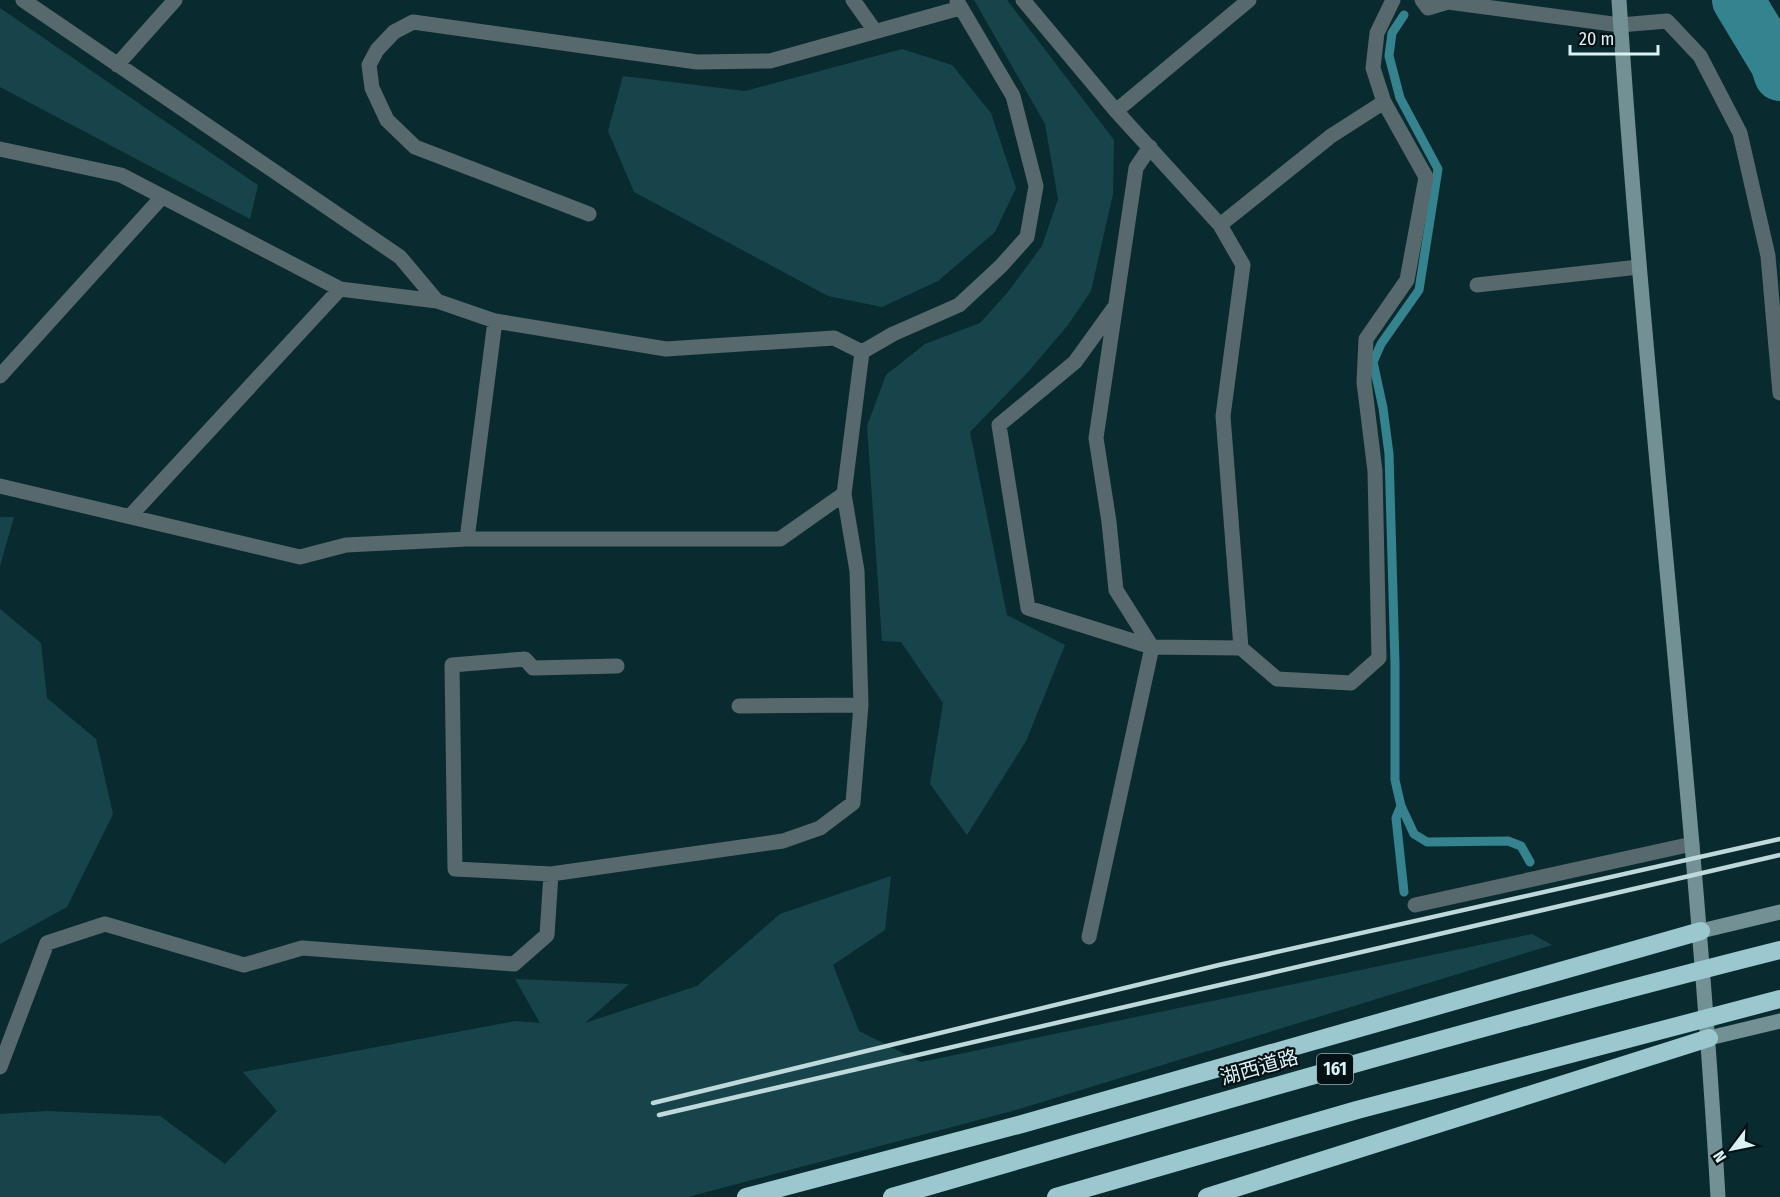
<svg xmlns="http://www.w3.org/2000/svg" width="1780" height="1197" viewBox="0 0 1780 1197" font-family="'Fira Sans Condensed','Noto Sans JP',sans-serif">
	<rect width="100%" height="100%" fill="#092b2f"/>
	<path fill="#17444b" d="M974 0H1007L1114 140 1113 194 1091 291 1068 325 1028 372 970 432 1007 615 1065 645 1026 741 967 835 930 784 943 703 901 642 882 641 867 426 886 375 925 344 980 323 1007 293 1042 246 1058 199 1045 124Z
		M0 8 258 185 250 219 0 87Z
		M902 49 952 65 991 113 1016 188 995 232 938 281 882 307 828 296 634 192 608 131 623 76 745 91Z
		M0 517H14L0 566Z
		M0 609 41 643 47 698 96 739 113 814 67 907 0 944Z
		M891 876 885 930 833 965 859 1031 921 1062 1532 934 1552 945 1016 1110 688 1197H0V1114L47 1111 160 1116 225 1164 277 1111 243 1072 516 1021 540 1023 515 979 629 984 585 1023 697 986 780 914Z"/>
	<g fill="none" stroke-linecap="round" stroke-linejoin="round">
		<path stroke="#35838e" stroke-width="9" d="M1404 15 1392 33 1389 56 1400 98 1438 169 1419 290 1381 344 1373 362 1383 408 1389 454 1395 664V780L1401 806 1414 834 1427 842 1508 841 1521 846 1530 862
			M1401 806 1396 818 1404 892"/>
		<path stroke="#35838e" stroke-width="52" d="M1738 0 1776 63 1780 75"/>
		<path stroke="#57696c" stroke-width="15" d="M23 0 400 257 437 301
			M853 0 875 31
			M1023 0 1116 111 1220 225 1331 136 1384 102
			M1422 0 1428 8 1448 2 1620 25 1667 21 1700 56 1740 133 1768 256 1780 393
			M117 65 175 0
			M1116 111 1249 0
			M1150 147 1136 168 1096 438 1109 522 1116 590 1152 647 1241 648 1277 679 1351 683 1379 658 1375 471 1364 382 1366 339 1407 280 1426 177 1384 102 1373 68 1377 33 1393 0
			M0 149 121 175 340 289 437 301 495 321 666 349 834 338 862 352
			M589 214 415 147 387 120 372 88 369 65 377 50 394 32 413 22 697 62 770 61 960 8
			M1220 225 1243 265 1223 416 1241 648
			M1477 285 1639 267
			M862 352 893 334 959 305 1001 266 1027 237 1036 186 1013 96 957 1
			M0 376 162 197
			M0 486 300 557 346 545 467 539H780L844 494
			M131 515 340 289
			M467 539 495 321
			M739 706 861 705
			M551 874 455 869 452 665 525 659 533 668 617 666
			M1415 905 1692 844
			M1089 937 1152 647 1028 608 999 425 1075 362 1114 308
			M0 1067 47 943 105 924 244 965 302 948 514 964 547 935 551 874 783 841 820 828 853 803 861 705 857 571 844 494 862 352"/>
		<path stroke="#739094" stroke-width="15" d="M1619 0C1645 400 1695 797 1718 1197
			M1701 931 1780 912
			M1709 1038 1780 1021"/>
		<path stroke="#9bc8cf" stroke-width="18" d="M746 1197 1022 1124 1701 931
			M1207 1197 1709 1038"/>
		<path stroke="#bfd8db" stroke-width="4.5" d="M653 1103 1219 965 1780 839
			M659 1115C1033 1028 1406 939 1780 855"/>
		<path stroke="#9bc8cf" stroke-width="18" d="M892 1197C1187 1111 1482 1025 1780 950
			M1056 1197 1357 1110 1780 999"/>
	</g>
	<g text-anchor="middle" dominant-baseline="central" stroke-width="4.5" stroke-linejoin="round" paint-order="stroke">
		<rect fill="#021114" stroke="#9aaeb2" stroke-width="1.5" x="1317" y="1054" width="36" height="30" rx="4.5"/>
		<g font-size="18" font-weight="bold" fill="#dbf2f5">
			<text x="1335" y="1069">161</text>
		</g>
		<g font-size="20" fill="#dbf2f5" stroke="#021114">
			<text transform="translate(1259 1067) rotate(-16)">湖西道路</text>
		</g>
	</g>
	<g transform="translate(1732 1149) rotate(238)" stroke="#021114" stroke-width="4.5" paint-order="stroke">
	<path d="M0-4.5L10 22L0 15L-10 22Z" fill="#dbf2f5"/>
	<text y="-9" font-size="16" font-weight="bold" text-anchor="middle" fill="#dbf2f5">N</text>
	</g>
	<path d="M1570 45v9h88v-9" fill="none" stroke="#dbf2f5" stroke-width="3"/>
	<text x="1579" y="45" font-size="18" fill="#dbf2f5" stroke="#021114" stroke-width="4.5" paint-order="stroke">20 m</text>
</svg>
